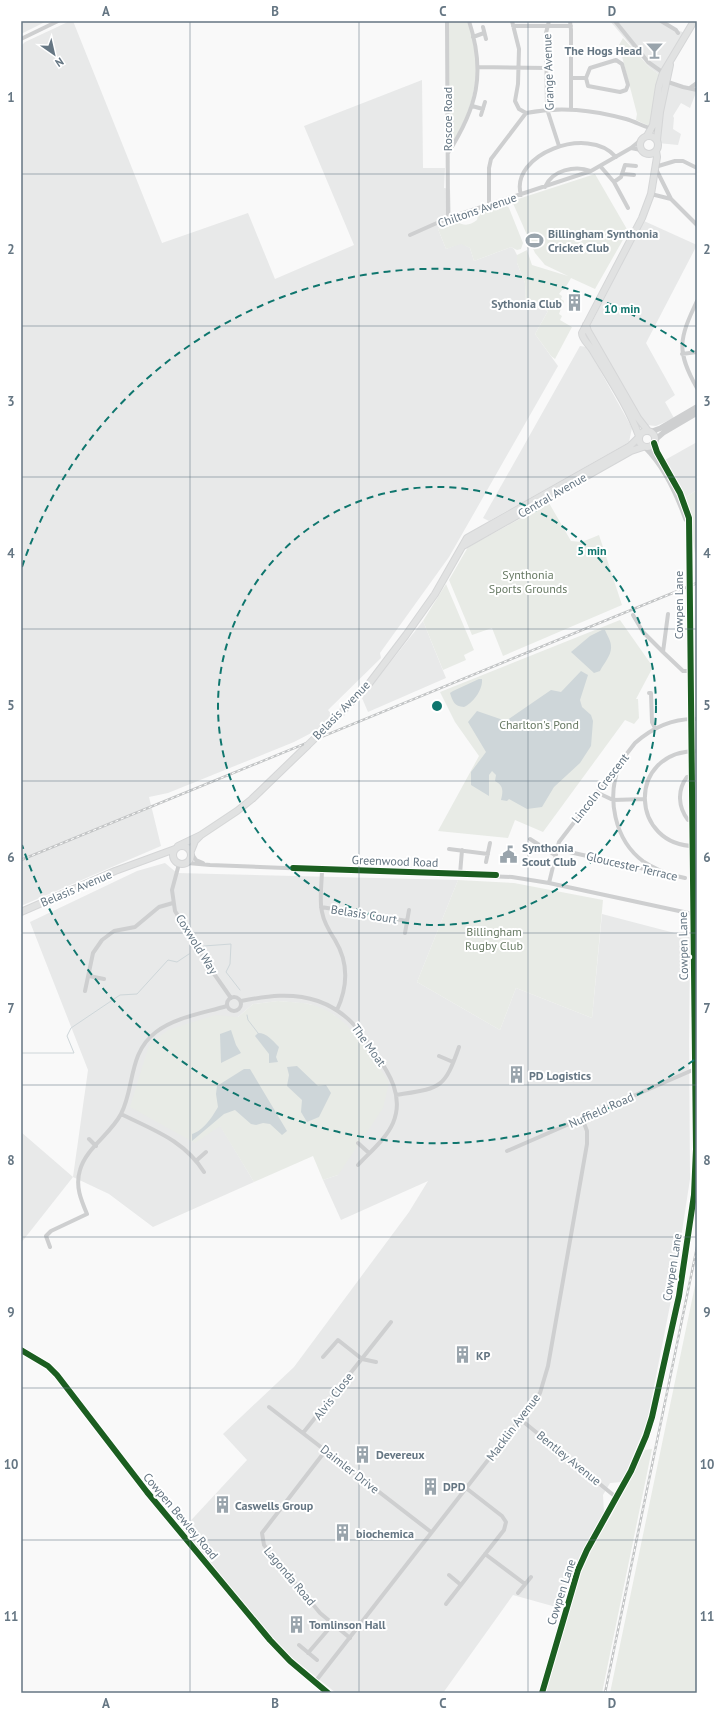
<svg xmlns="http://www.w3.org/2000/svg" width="718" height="1714" viewBox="0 0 718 1714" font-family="'PT Sans',sans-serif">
	<rect width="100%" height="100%" fill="#f9f9f9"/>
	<path fill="#e8e9e9" d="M21 21H47L21 34Z
		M70 21H73L162 243 248 213 275 279 354 245 304 126 422 80 423 168H445L444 188 450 189 451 212 455 221 438 229 446 249 461 243 470 248 474 261 511 247 514 249 517 255V263L525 283 526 303 548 311 535 334 558 366 449 557 380 653 381 658 328 710 332 715 317 730 294 742 168 793 149 797 161 846 21 906V46L25 42Z
		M610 21H661L676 30 686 33 671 62 666 81 697 90 690 108 681 103 673 116 674 118 673 129 681 134 678 145 658 143 655 138 650 136 649 126 653 112 660 75 650 68Z
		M644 221 697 245 646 343 675 395 665 402 674 418 656 426 646 425 589 328Z
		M580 346 587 347 632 428 629 442 489 521 483 518Z
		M697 442V490L686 497 665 460Z
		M423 621 446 678 368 712 362 698Z
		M165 863 177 873 458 880 417 982 500 1030 516 988 592 1018 602 914 690 937 689 1042 690 1179 673 1290 647 1422 622 1482 610 1483 603 1495 604 1513 586 1545 556 1607 513 1595 443 1693H336L286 1653 182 1530 247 1460 223 1434 294 1367 409 1212 428 1181 341 1220 323 1180 338 1175 359 1038 334 1015 310 1004 279 1001 253 1004 238 1017H229L220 1125 254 1182 153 1227 109 1194 73 1177 21 1243V1132L73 1177 88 1070 30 922 137 871Z"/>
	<path fill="#e8ebe6" d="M449 21H467C485 64 475 110 449 147Z
		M623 38 650 68 660 75 653 112 649 126 636 120 637 114 619 45Z
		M595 174 628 231 595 289 571 278 564 290H562L559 294 562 296 561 299 564 301 559 314 562 316 560 320 572 327 555 359 551 356 535 334 548 311 526 303 525 283 517 263V255L527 250 532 265 568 276 545 265 535 253 512 201Z
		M506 204 509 208 523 243 521 249 517 250 511 247 474 261 470 248 461 244 446 249 438 229 455 221C464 226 469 226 477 220L479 211Z
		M697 490V567L689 513 686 497Z
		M549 503 571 541 582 542 599 535 622 605 503 656 492 628 472 635 449 580 468 547Z
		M446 584 474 650 464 655 466 660 443 670 423 621Z
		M620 620 653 667 636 699H638L639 718 634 724 625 720 543 832 515 820 508 838 438 831 479 756 455 722 440 692Z
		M458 880 514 883 603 900 592 1018 516 988 500 1030 417 982Z
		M278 1001C288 1002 300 1002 309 1004 347 1012 369 1052 389 1082L383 1108 338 1175 323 1180 313 1156 254 1182 220 1126 195 1143 130 1107 149 1045 168 1030 215 1015 238 1017 253 1004Z
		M697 1276V1693H610Z
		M652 1449 602 1693H546L574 1589 590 1551 611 1516 645 1450Z"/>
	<path fill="#ced6d9" d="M602 630H605C607 635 611 641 611 646 612 655 604 663 600 671L594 673 571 652 590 636Z
		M581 671 588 675 580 700 582 707 591 715 593 721 591 746 580 763 554 787 542 807 527 809 509 799 507 801 501 800C503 791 504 786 495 781L496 775 492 771 489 775V796L471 785V772L486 752 468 722 477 711 506 721 551 690 561 692Z
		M479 679H482C483 690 473 703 464 707 454 706 453 702 450 693L453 691Z
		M231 1030 236 1045 241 1053 221 1063 220 1034Z
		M258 1033C267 1033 273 1041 279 1047L276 1057 278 1062 269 1063V1054L255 1036Z
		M297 1066 318 1086 326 1085 331 1093 319 1117 307 1122 301 1112 302 1100 287 1086 289 1075 287 1067Z
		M244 1069H250L287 1131 282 1135 270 1124 263 1123 256 1125 251 1124 235 1110 224 1114 192 1141V1134C203 1131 213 1116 218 1107L216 1094 217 1086Z"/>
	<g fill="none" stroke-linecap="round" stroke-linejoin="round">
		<path stroke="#ced6d9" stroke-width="1" d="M204 946 231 944 230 964 226 972 240 990
			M247 1015 248 1020 258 1033
			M21 1053H74L67 1036 71 1028 120 995 137 994 168 960 177 962 189 954"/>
		<defs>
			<path id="secondary" d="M640 145a9 9 0 1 1 18 0a9 9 0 1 1-18 0Z
				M647 136 653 125 659 86 663 73 694 21
				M657 140 660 112 670 65
				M586 325 588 331 638 418 648 431
				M639 439a8 8 0 1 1 16 0a8 8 0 1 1-16 0Z
				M639 436C628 406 609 378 593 351 590 345 582 340 582 333L642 218 651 194 657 157 656 151
				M463 546 631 451 643 447
				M342 712 368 685 406 635 435 594 467 538 630 446 638 438
				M173 855a9 9 0 1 1 18 0a9 9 0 1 1-18 0Z
				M178 846 201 835 237 811 252 799 307 746
				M191 851 195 841 200 836
				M21 912 115 871 175 849"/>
		</defs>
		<use href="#secondary" stroke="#d5d6d7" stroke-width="8"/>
		<path stroke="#cecfd0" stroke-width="4" d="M447 21 448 218
			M512 21 519 49 518 84 515 101 519 109 526 113
			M549 21 546 33 547 109 559 146
			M570 21 571 30V109
			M615 21 648 62 665 74
			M661 21 676 30 678 33
			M513 26H571
			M483 27 486 39
			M473 37 484 33
			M21 39 58 21
			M616 60 622 64 628 85 626 90 620 92 588 86 586 78 590 68Z
			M478 67 546 68
			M571 78H586
			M665 81 683 87 697 90
			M690 88 697 83
			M472 106 483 109
			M481 115 485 102
			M631 148 641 150
			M448 153C477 108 486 73 469 21
			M601 167 614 182 628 208
			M697 168 683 161H675L655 167 671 199 697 225
			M623 174 634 175
			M614 182 621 177 625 165 636 166
			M545 187C552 170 575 165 591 171
			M651 194 671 199
			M521 195C509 155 588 124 616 157
			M489 204V168L491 159 526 113C561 106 592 110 626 119 637 122 647 129 658 130
			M410 235 448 218 591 171 631 148 642 139
			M697 301C679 339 676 351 697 388
			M682 354 697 352
			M668 614 663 652 683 671H690
			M633 615 643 632 663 652
			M649 693H651L652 722 655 728
			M697 751C625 751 630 848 697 846
			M620 764C606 797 614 840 644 862 650 866 657 869 663 872
			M697 779 695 776 687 777C677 790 678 807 688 820L696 819 697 818
			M596 792 613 800 645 799
			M530 839 555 855
			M449 849 488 854
			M556 849 685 878
			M192 854 196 860 203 863
			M486 862 490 843
			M188 863 210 865 512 877 549 883 693 914
			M179 864 172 890 175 911 210 968 231 998
			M322 869C322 883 319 899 322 912 324 923 329 931 335 940 349 963 348 986 337 1010
			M460 874 462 850
			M549 883 559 842 635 743C653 727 673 718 697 719
			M321 907 407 921
			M405 933 409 910
			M89 976 104 979
			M85 991 93 953 102 940 114 931 135 927 159 907 173 903
			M227 1004a7 7 0 1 1 14 0a7 7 0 1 1-14 0Z
			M241 1001C267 996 292 992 318 1001 346 1011 360 1030 375 1053 390 1074 404 1097 393 1123 386 1139 370 1152 358 1165
			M439 1056 453 1062
			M396 1095C440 1088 444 1090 459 1047
			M121 1114C153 1130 184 1140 204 1172
			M89 1139 96 1146
			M358 1143 369 1153
			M507 1151 695 1069
			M197 1160 206 1152
			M50 1247 46 1236 51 1231 87 1214C81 1200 75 1186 80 1170 86 1148 110 1135 121 1114 135 1087 128 1053 156 1032 175 1017 204 1013 227 1006
			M323 1357 338 1340 362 1359 376 1362
			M269 1407 431 1532
			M520 1419 617 1498
			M303 1433 391 1322
			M326 1450 262 1533 264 1545 320 1613 350 1638
			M485 1554 525 1584
			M449 1575 461 1585
			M518 1593 531 1577
			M446 1604 504 1530 506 1522 502 1516 466 1488
			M299 1645 317 1660
			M308 1653 333 1624
			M315 1682 520 1419 540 1393 548 1366 587 1144V1131L582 1118"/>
		<path stroke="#cecfd0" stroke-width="5.5" d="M650 432 661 428 697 407
			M655 440 663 433 697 413
			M654 443C655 457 679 489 685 506 691 521 689 554 689 571
			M646 448C664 466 677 494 686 519
			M21 1350 48 1366 57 1375 147 1492 270 1640 290 1661 328 1693
			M542 1693 578 1570 587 1550 631 1471 646 1436 652 1417 679 1296 694 1195 696 1149 689 594"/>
		<use href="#secondary" stroke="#e1e2e2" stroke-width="6"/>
		<defs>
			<path id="rail" d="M21 860 697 583
				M605 1693 697 1247"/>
		</defs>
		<use href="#rail" stroke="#c3c5c6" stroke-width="2.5"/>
		<use href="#rail" stroke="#fff" stroke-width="1" stroke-dasharray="3" stroke-linecap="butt"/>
		<defs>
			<path id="secondary-bridge" d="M307 746 342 712"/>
		</defs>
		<use href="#secondary-bridge" stroke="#d5d6d7" stroke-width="8" stroke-linecap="butt"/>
		<path stroke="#cecfd0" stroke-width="5.5" d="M689 571V594"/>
		<use href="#secondary-bridge" stroke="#e1e2e2" stroke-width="6"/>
		<defs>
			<path id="cycleway" d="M293 868 496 875
				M21 1350 48 1366 57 1375 147 1492 270 1640 290 1661 328 1693
				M542 1693 578 1570 587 1550 631 1471 646 1436 652 1417 679 1296 694 1195 696 1149 689 518 680 493 657 452 654 443"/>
		</defs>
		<use href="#cycleway" stroke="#fff" stroke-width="8"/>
		<use href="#cycleway" stroke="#1b5e20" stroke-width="6"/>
	</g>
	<path fill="none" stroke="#657683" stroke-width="1" stroke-opacity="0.55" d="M190 21V1693M359 21V1693M528 21V1693M21 174H697M21 326H697M21 477H697M21 629H697M21 781H697M21 933H697M21 1085H697M21 1237H697M21 1388H697M21 1540H697"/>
	<g fill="none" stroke="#0f766e" stroke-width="2" stroke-dasharray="7 5">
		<circle cx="437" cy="706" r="219"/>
		<path d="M694 1060A438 438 0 0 1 22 845M22 567A438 438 0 0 1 694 352"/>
	</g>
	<defs>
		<symbol id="bar-bare" viewBox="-9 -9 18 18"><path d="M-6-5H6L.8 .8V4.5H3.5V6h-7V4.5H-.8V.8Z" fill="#99a4ac" stroke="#fff" stroke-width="2.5" paint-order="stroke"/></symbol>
		<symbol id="stadium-bare" viewBox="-9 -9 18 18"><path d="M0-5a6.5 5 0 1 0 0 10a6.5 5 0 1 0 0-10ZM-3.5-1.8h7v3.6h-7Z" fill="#99a4ac" stroke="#fff" stroke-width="2.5" paint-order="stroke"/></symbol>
		<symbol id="building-bare" viewBox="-9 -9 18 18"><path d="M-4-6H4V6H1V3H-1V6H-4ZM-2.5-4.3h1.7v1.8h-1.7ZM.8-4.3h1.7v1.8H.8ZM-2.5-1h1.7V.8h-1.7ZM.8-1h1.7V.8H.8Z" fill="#99a4ac" stroke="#fff" stroke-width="2.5" paint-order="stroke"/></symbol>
		<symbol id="civic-bare" viewBox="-9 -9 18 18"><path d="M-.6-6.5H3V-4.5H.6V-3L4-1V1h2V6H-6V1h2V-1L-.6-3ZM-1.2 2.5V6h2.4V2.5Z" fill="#99a4ac" stroke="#fff" stroke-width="2.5" paint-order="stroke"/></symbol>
	</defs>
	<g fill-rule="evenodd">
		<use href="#bar-bare" x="642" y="38" width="25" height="25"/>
		<use href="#stadium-bare" x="522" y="228" width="25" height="25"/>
		<use href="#building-bare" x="562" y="290" width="25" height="25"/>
		<use href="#civic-bare" x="496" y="842" width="25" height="25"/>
		<use href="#building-bare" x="504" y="1062" width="25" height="25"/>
		<use href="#building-bare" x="450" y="1342" width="25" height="25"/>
		<use href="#building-bare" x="350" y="1442" width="25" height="25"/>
		<use href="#building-bare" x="418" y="1474" width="25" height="25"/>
		<use href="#building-bare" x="210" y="1492" width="25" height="25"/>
		<use href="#building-bare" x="330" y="1520" width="25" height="25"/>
		<use href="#building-bare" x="284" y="1612" width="25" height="25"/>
	</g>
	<g text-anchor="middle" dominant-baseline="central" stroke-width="4" stroke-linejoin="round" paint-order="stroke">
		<g font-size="12" font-weight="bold" fill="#657683" stroke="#fff" text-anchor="start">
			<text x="642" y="50" text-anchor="end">The Hogs Head</text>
			<text x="548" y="233">Billingham Synthonia<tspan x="548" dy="14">Cricket Club</tspan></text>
			<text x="562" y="303" text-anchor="end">Sythonia Club</text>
			<text x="522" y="847">Synthonia<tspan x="522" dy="14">Scout Club</tspan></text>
			<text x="529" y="1075">PD Logistics</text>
			<text x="476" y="1355">KP</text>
			<text x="376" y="1454">Devereux</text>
			<text x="443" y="1486">DPD</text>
			<text x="235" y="1505">Caswells Group</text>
			<text x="356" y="1533">biochemica</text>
			<text x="309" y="1624">Tomlinson Hall</text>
		</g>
		<g font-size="12" fill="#657683" stroke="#fff">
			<text transform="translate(548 72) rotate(-92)">Grange Avenue</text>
			<text transform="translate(447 119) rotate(-90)">Roscoe Road</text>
			<text transform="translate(477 210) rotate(-19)">Chiltons Avenue</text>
			<text transform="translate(552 495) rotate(-30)">Central Avenue</text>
			<text transform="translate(678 605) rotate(-90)">Cowpen Lane</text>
			<text transform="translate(341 710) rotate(-46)">Belasis Avenue</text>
			<text transform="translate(600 788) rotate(-52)">Lincoln Crescent</text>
			<text transform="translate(395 861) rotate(2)">Greenwood Road</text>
			<text transform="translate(632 866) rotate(13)">Gloucester Terrace</text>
			<text transform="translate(76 888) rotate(-23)">Belasis Avenue</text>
			<text transform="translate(364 914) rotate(9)">Belasis Court</text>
			<text transform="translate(197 944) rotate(58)">Coxwold Way</text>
			<text transform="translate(683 946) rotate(-91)">Cowpen Lane</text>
			<text transform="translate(369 1045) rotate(54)">The Moat</text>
			<text transform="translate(601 1110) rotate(-24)">Nuffield Road</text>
			<text transform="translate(672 1267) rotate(-81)">Cowpen Lane</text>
			<text transform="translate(333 1396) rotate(-52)">Alvis Close</text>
			<text transform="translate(513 1427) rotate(-53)">Macklin Avenue</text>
			<text transform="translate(569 1458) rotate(39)">Bentley Avenue</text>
			<text transform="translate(350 1469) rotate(38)">Daimler Drive</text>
			<text transform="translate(181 1516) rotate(50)">Cowpen Bewley Road</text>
			<text transform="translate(290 1576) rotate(50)">Lagonda Road</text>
			<text transform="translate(561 1592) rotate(-72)">Cowpen Lane</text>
		</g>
		<g font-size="12" fill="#687a64" stroke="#fff">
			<text x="528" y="574">Synthonia<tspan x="528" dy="14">Sports Grounds</tspan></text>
			<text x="539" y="724">Charlton's Pond</text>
			<text x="494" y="931">Billingham<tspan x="494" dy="14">Rugby Club</tspan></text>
		</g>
	</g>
	<circle cx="437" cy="706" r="6" fill="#0f766e" stroke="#fff" stroke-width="2"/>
	<g font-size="12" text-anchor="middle" font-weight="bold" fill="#0f766e" stroke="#fff" stroke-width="4" stroke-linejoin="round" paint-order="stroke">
		<text x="622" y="313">10 min</text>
		<text x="592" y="555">5 min</text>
	</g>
	<rect width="718" height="1714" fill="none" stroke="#ffffff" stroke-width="44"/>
	<g transform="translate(54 54) rotate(146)" stroke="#ffffff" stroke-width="3" paint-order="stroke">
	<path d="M0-3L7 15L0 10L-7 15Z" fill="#657683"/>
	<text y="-6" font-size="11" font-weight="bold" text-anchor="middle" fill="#657683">N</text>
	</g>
	<rect x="22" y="22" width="674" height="1670" fill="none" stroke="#657683" stroke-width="1.5"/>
	<g font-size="13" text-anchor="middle" font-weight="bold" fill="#657683">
		<text x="106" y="16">A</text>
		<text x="275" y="16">B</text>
		<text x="443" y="16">C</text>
		<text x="612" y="16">D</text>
		<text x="11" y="102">1</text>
		<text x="707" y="102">1</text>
		<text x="11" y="254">2</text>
		<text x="707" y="254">2</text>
		<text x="11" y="406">3</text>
		<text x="707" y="406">3</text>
		<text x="11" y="558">4</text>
		<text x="707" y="558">4</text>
		<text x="11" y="710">5</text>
		<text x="707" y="710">5</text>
		<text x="11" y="862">6</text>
		<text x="707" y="862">6</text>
		<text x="11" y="1013">7</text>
		<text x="707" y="1013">7</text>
		<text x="11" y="1165">8</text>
		<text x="707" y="1165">8</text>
		<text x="11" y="1317">9</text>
		<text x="707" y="1317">9</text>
		<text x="11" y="1469">10</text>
		<text x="707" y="1469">10</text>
		<text x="11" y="1621">11</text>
		<text x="707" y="1621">11</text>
		<text x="106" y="1708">A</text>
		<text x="275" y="1708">B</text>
		<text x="443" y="1708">C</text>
		<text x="612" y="1708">D</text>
	</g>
</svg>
